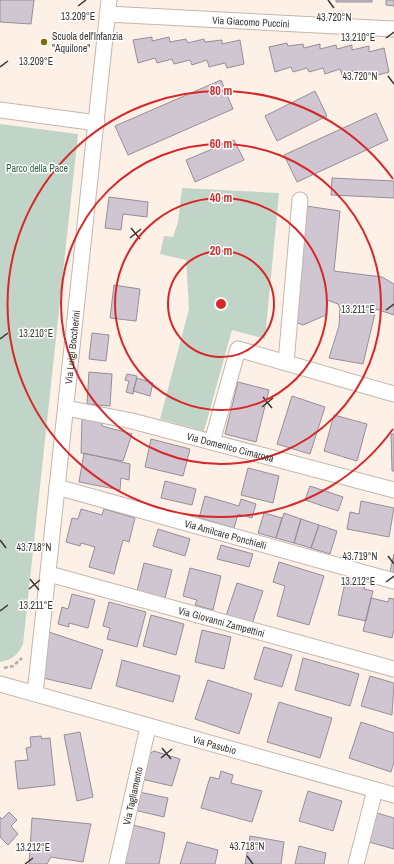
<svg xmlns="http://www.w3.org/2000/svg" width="394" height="864" viewBox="0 0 394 864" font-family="'Archivo Narrow',sans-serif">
	<rect width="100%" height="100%" fill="#fdf0e6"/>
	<path fill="#c0d5c7" d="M0 124 78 134 23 644C18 655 12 660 0 662Z
		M182 188 279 193 265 339 232 330 204 431 160 419 189 309 186 260 160 254 164 236 173 237 178 222Z"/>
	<path fill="#cfc6d2" stroke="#978e99" d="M0 0H34L31 24 0 22Z
		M336 0H372V2H336Z
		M386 0H394V6L386 5Z
		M152 37V41L169 37 170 42 186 39 188 43 204 39 205 42 222 40V44L240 40 244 64 227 68 225 63 209 67 207 60 192 65 190 60 174 64 172 59 157 63 155 58 138 63 133 40Z
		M287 43 288 46 303 44 304 48 320 44V49L336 45 337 49 352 45V50L369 46V52L384 48 389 72 375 76 373 71 358 75 356 70 342 75 340 69 325 74 323 68 309 72 307 68 293 72 291 67 275 72 269 47Z
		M221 80 233 109 128 155 115 126Z
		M315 91 327 116 277 141 265 116Z
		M376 113 388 140 297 182 284 155Z
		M234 140 244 160 195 182 186 160Z
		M332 178 394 181V198L331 195Z
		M109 197 148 202 147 217 123 214 121 230 105 228Z
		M299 205 340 211 334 271 382 277 394 284V315L376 309 363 364 329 358 339 326 340 308 338 304 327 300 326 315 303 325 292 321Z
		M114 285 140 289 136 321 110 318Z
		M92 333 109 335 106 361 89 359Z
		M89 372 112 374 110 406 87 404Z
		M127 374 137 376 133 394 126 392 129 381 125 380Z
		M137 378 153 383 150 396 133 391Z
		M238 382 269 390 256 442 225 434Z
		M292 396 325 407 310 454 277 444Z
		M334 415 367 424 357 461 324 451Z
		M82 418 102 419V426L132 434 123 461 81 453Z
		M391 434H394V471H392Z
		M151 439 190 449 183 476 145 467Z
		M84 453 130 464 129 480 121 478 120 490 79 482Z
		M248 468 279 476 273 503 241 495Z
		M165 481 196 489 192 505 161 498Z
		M310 486 343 497 338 511 305 500Z
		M205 496 239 506 241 499 256 504 252 518 238 514 234 528 199 518Z
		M361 501 394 508 389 537 347 529 350 512 359 514Z
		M81 509 102 515 104 509 135 518 129 542 123 540 114 574 89 567 95 547 81 543 80 546 66 542 72 518 78 519Z
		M264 513 282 518 276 538 258 533Z
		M284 513 301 519 294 543 276 538Z
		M301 519 319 525 311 548 294 543Z
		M319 525 337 531 330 554 311 548Z
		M158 529 190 539 185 556 153 546Z
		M221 545 253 554 249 567 217 559Z
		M394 554V578L389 576Z
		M279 562 324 576 309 625 277 616 285 586 273 582Z
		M144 563 172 570 165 598 137 591Z
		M190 568 221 576 213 610 195 605 197 600 183 596Z
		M346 578 366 582 364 589 373 591 366 621 338 615Z
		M237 583 263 591 252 624 226 616Z
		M72 594 95 600 88 628 69 623V627L58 624 62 607 68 609Z
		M371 598 388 602 389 598 394 599V629L392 638 363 631Z
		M109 602 146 612 137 647 107 639 110 628 103 626Z
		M151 615 184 624 176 655 143 646Z
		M202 630 231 637 224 669 195 662Z
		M49 632 103 650 91 689 43 678Z
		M264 647 292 655 282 687 254 679Z
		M303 658 359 674 350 706 295 690Z
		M122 660 180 676 173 702 116 686Z
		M370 676 394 683 392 715 361 706Z
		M208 680 252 694 239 734 195 719Z
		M279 702 332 718 320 758 267 742Z
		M361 722 394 733V762L391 772 349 758Z
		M80 732 93 797 77 801 64 735Z
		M41 736 42 739 50 738 55 785 18 789 15 761 28 760 26 748 31 747 30 737Z
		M154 751 180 759 172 786 141 779 145 756Z
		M221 771 233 775 231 783 262 791 252 822 201 808 210 777 219 779Z
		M308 791 342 801 333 831 299 821Z
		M139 792 168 798 164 817 134 810Z
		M9 812 17 820 11 826 18 834 8 845 0 837V817L2 819Z
		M377 813 394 818V849L369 842Z
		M32 818 91 824 83 862 51 857 47 864H29Z
		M129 824 165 833 159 864H122Z
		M250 836 284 842 281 864H245Z
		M187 842 218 850 215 864H180Z
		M299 846 326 853 324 864H295Z"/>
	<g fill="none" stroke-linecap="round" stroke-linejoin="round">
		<defs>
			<g id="street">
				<path id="s1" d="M107 14 394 29"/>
				<path d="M0 110 97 123"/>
				<path d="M286 363 300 200"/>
				<path id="s2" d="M66 408 132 421 394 490"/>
				<path d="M212 442 238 349 394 394"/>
				<path id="s3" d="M57 487 394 581"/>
				<path id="s4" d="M49 574 394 669"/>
				<path id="s5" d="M0 684 394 795"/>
				<path id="s6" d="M35 694 109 0"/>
				<path id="s7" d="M117 864 148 727"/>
				<path d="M356 864 375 790"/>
			</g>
		</defs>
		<use href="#street" stroke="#c3b7ad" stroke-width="17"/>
		<path stroke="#b5aba3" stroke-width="2.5" stroke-dasharray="4 2" stroke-linecap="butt" d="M4 668 13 666 22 658"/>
		<use href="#street" stroke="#fff" stroke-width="15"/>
	</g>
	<path fill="none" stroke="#3a3531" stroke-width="1.5" d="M328 0 334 8M78 6 86 0M386 38 394 32M0 67 8 61M388 76 394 84M131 228 140 239M130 238 141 229M386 310 394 304M0 339 8 333M263 397 272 408M262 407 273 398M0 540 6 548M388 556 394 564M30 579 39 590M386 582 394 576M29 589 40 580M0 611 8 605M162 748 171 759M161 758 172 749M247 856 253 864M25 864 33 858"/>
	<g fill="none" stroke="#d62828" stroke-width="2">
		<circle cx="221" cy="304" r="53"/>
		<circle cx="221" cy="304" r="106"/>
		<circle cx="221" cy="304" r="160"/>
		<path d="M393 429A213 213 0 1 1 393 179"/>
	</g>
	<circle fill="#7b6d09" stroke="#fff" stroke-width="1.5" cx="44" cy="42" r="4"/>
	<g text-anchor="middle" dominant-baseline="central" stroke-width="3" stroke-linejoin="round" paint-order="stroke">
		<g font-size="10" fill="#3a3531" stroke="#fff">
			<text stroke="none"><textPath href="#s1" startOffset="144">Via Giacomo Puccini</textPath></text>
			<text stroke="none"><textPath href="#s6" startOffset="349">Via Luigi Boccherini</textPath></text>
			<text stroke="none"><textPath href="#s2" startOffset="169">Via Domenico Cimarosa</textPath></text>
			<text stroke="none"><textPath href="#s3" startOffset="175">Via Amilcare Ponchielli</textPath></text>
			<text stroke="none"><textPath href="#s4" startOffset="179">Via Giovanni Zampettini</textPath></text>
			<text stroke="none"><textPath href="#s5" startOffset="223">Via Pasubio</textPath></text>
			<text stroke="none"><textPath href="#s7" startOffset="70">Via Tagliamento</textPath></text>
		</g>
		<g font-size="10" fill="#3a3531" stroke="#fff" text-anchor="start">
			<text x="52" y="36">Scuola dell'Infanzia<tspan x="52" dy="12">"Aquilone"</tspan></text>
		</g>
		<g font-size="10" fill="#2f6144" stroke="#fff">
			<text x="37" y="168">Parco della Pace</text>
		</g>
	</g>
	<g font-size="10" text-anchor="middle" fill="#3a3531" stroke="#fff" stroke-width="3" stroke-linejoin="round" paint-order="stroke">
		<text x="78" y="20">13.209°E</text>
		<text x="334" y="21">43.720°N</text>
		<text x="358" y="41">13.210°E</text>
		<text x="36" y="65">13.209°E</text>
		<text x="360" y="80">43.720°N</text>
		<text x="358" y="313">13.211°E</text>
		<text x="36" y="337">13.210°E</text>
		<text x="34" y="551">43.718°N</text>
		<text x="360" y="560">43.719°N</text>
		<text x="358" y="585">13.212°E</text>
		<text x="36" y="609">13.211°E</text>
		<text x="247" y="850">43.718°N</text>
		<text x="33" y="851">13.212°E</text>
	</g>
	<circle cx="221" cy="304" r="6" fill="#d62828" stroke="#fff" stroke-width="2"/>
	<g font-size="12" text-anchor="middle" font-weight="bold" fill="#d62828" stroke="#fff" stroke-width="3" stroke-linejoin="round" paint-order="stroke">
		<text x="221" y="95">80 m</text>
		<text x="221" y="148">60 m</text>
		<text x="221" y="202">40 m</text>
		<text x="221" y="255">20 m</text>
	</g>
</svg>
